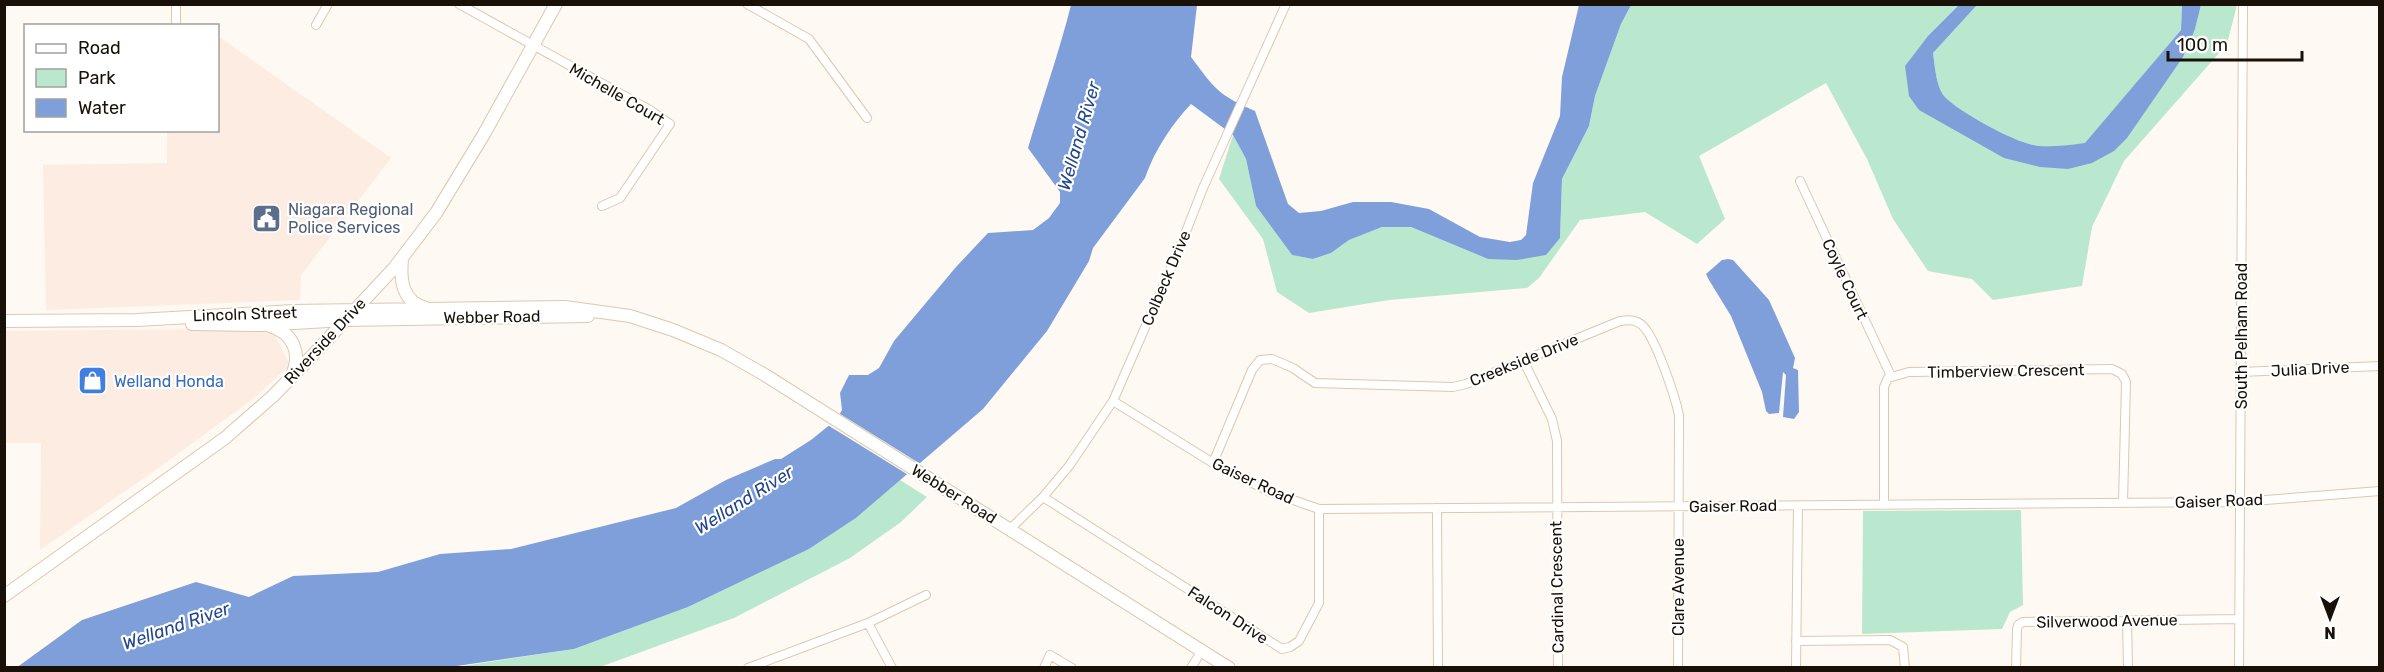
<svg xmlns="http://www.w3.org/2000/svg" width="2384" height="672" viewBox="0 0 2384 672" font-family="Rubik,sans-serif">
	<rect width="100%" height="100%" fill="#fef9f3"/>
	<path fill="#fdece1" d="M218 36 391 158 301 275 300 300 46 310 43 165 167 163V131L218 130Z
		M212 329 273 332 290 365 253 399 157 469 40 550 41 443H5L4 331Z"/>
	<path fill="#bae8ce" d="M1631 4 1959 5 1909 96 2068 169 2195 29 2201 5H2237L2227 44 2124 161 2092 227 2082 286 1993 300 1972 279 1928 271 1893 219 1867 159 1826 83 1699 156 1725 219 1697 244 1645 212 1580 220 1539 278 1527 288 1389 300 1309 313 1277 292 1263 239 1219 179 1233 135 1246 159 1256 206 1292 255 1314 259 1331 253 1349 240 1382 227H1411L1488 259 1560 238 1562 179 1589 126 1595 96 1621 24Z
		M1977 5H2182L2181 30 2085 144C2070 144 2054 148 2039 146 2019 145 1959 112 1945 97 1936 87 1935 67 1933 53Z
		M900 480 927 497 901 522 850 558 734 618 600 667 450 668 574 649 688 607 809 549 856 518Z
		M2021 510 2023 605 2010 612 2002 629 1862 634 1863 511Z"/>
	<path fill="#7f9fdb" d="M1071 5H1197L1191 57C1215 89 1218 95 1255 111L1288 204 1299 213 1321 211 1353 202H1391L1429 209 1480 237 1510 242 1521 240 1526 235 1533 183 1560 116 1562 77 1579 5H1631L1621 24 1595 96 1589 126 1562 179 1560 238 1546 255 1517 260 1488 259 1411 227H1382L1349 240 1331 253 1313 259 1292 255 1256 206 1246 159 1233 135 1191 104C1172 124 1154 151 1145 178L1093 248 1089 261 1047 331 983 409 856 518 809 549 688 607 574 649 450 667 16 668 82 620 196 582 249 597 293 576 378 572 440 554 511 549 676 508 726 480 775 459H781L811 440 837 419 842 410 840 393 849 375H868L879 368 894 341 956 267 988 233 1033 230 1049 218 1060 203V192L1028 148C1042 100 1059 53 1071 5Z
		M1959 5H1977L1933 53C1935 66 1936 87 1945 97 1959 112 2019 145 2039 146 2054 147 2070 145 2085 143L2181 30 2182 5H2201L2195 29 2183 57 2127 138 2114 151 2092 163 2068 169 2040 167 2004 158 1919 110 1909 96 1905 66 1928 36Z
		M1728 259 1733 260 1769 300 1795 358 1793 368 1798 370 1799 412 1794 419 1783 417 1786 375 1783 372 1779 413 1769 414 1766 411 1762 392 1731 316 1709 280 1706 274 1722 260Z"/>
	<path fill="#fef9f3" d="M837 412 922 465 910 476 826 424Z"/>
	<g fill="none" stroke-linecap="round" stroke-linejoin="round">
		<defs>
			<path id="street" d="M176 4V26
				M459 4 650 110 670 124 620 198 602 206
				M747 4 809 39 867 118
				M316 25 328 4
				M1800 181 1891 376
				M1523 360 1552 419 1557 441 1558 668
				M2241 372 2380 366
				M1113 401 1213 463 1270 492 1319 509 2240 502 2380 491
				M1213 463 1252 370 1260 360 1272 359 1293 368 1315 383 1453 387 1466 384 1620 321C1628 320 1635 319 1642 325 1655 336 1675 396 1679 415L1678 668
				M1043 497 1282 649 1290 647 1299 641 1319 603V509
				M1884 505V387L1888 378 1909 372 2112 369 2122 374 2126 382 2123 503
				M1437 508 1438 668
				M1010 529 1043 497 1069 466 1113 401 1178 252 1203 188 1286 4
				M2127 620 2128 668
				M868 623 892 668
				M1796 641 1890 640 1903 647 1905 668
				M748 668 868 623 926 595
				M1044 668 1050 655 1072 668
				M1191 668 1202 650
				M1796 668 1798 506
				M2016 668 2017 630 2018 625 2023 622 2239 619
				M2239 668 2243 4"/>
			<path id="secondary" d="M402 259C400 280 402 302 426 308
				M4 321 137 320 294 311 565 307 630 316 673 330 721 350 765 375 1229 668
				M192 324 260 325 345 320 588 316
				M270 326C293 333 302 353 292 375
				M4 596 225 438 273 396 312 356 395 267 436 213 484 134 556 4"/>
		</defs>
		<use href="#street" stroke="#dfc7ac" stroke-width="10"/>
		<use href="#secondary" stroke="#dfc7ac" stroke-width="14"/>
		<use href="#street" stroke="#fff" stroke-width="8"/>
		<use href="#secondary" stroke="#fff" stroke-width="12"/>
	</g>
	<defs>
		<symbol id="civic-square" viewBox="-11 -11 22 22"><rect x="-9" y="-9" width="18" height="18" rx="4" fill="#5c6f8a" stroke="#fff"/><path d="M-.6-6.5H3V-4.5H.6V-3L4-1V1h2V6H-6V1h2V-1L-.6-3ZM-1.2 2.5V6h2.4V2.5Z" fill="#fff"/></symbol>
		<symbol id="shop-square" viewBox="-11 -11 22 22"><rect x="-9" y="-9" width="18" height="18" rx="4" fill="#3f7fe0" stroke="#fff"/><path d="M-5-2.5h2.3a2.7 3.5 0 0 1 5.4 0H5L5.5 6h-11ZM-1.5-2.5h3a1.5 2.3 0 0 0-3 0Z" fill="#fff"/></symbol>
	</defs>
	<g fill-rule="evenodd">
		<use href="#civic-square" x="250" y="202" width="33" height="33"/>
		<use href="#shop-square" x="76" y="364" width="33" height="33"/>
	</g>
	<g text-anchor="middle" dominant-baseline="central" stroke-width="4.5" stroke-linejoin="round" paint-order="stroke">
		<g font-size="16" fill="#191107" stroke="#fff">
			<text transform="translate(617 94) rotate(30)">Michelle Court</text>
			<text transform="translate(1166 278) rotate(-67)">Colbeck Drive</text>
			<text transform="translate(1845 279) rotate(65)">Coyle Court</text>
			<text transform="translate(245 314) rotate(-2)">Lincoln Street</text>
			<text transform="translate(492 317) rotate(-1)">Webber Road</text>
			<text transform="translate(2241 336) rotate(-90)">South Pelham Road</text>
			<text transform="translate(325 341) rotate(-47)">Riverside Drive</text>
			<text transform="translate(1524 360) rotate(-22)">Creekside Drive</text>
			<text transform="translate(2310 369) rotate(-3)">Julia Drive</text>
			<text transform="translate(2006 371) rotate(-1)">Timberview Crescent</text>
			<text transform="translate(1253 481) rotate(25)">Gaiser Road</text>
			<text transform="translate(954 494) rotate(32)">Webber Road</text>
			<text transform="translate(2219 501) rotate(-2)">Gaiser Road</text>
			<text transform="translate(1733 506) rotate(-1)">Gaiser Road</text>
			<text transform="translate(1557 587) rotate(-91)">Cardinal Crescent</text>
			<text transform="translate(1678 587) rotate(-90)">Clare Avenue</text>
			<text transform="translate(1228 615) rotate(33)">Falcon Drive</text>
			<text transform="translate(2107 621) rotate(-1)">Silverwood Avenue</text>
		</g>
		<g font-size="16" fill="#4e5e75" stroke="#fff" text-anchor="start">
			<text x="288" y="209">Niagara Regional<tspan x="288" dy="18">Police Services</tspan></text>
		</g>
		<g font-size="16" fill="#366cbe" stroke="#fff" text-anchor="start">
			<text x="114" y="381">Welland Honda</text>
		</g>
		<g font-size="18" font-style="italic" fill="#23468d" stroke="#fff">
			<text transform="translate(1079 136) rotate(-74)">Welland River</text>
			<text transform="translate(744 500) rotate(-32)">Welland River</text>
			<text transform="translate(176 626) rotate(-19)">Welland River</text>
		</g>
	</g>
	<rect width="2384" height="672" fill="none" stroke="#191107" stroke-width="12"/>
	<rect x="24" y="24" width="195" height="108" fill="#ffffff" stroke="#a3a09c" stroke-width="1.5"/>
	<rect x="36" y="44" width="30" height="9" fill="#ffffff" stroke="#a3a09c" stroke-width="1.5"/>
	<text x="78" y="54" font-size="18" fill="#191107">Road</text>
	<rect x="36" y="69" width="30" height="18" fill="#bae8ce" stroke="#a3a09c" stroke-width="1.5"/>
	<text x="78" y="84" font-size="18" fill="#191107">Park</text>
	<rect x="36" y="99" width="30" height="18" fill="#7f9fdb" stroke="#a3a09c" stroke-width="1.5"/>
	<text x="78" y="114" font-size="18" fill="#191107">Water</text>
	<g transform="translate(2330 618) rotate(180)" stroke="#ffffff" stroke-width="4.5" paint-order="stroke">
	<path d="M0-4.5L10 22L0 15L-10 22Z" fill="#191107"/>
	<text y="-9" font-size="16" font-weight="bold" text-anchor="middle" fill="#191107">N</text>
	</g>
	<path d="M2168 51v9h134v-9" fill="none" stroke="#191107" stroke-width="3"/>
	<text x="2177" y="51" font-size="18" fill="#191107" stroke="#ffffff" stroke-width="4.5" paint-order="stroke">100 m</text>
</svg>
